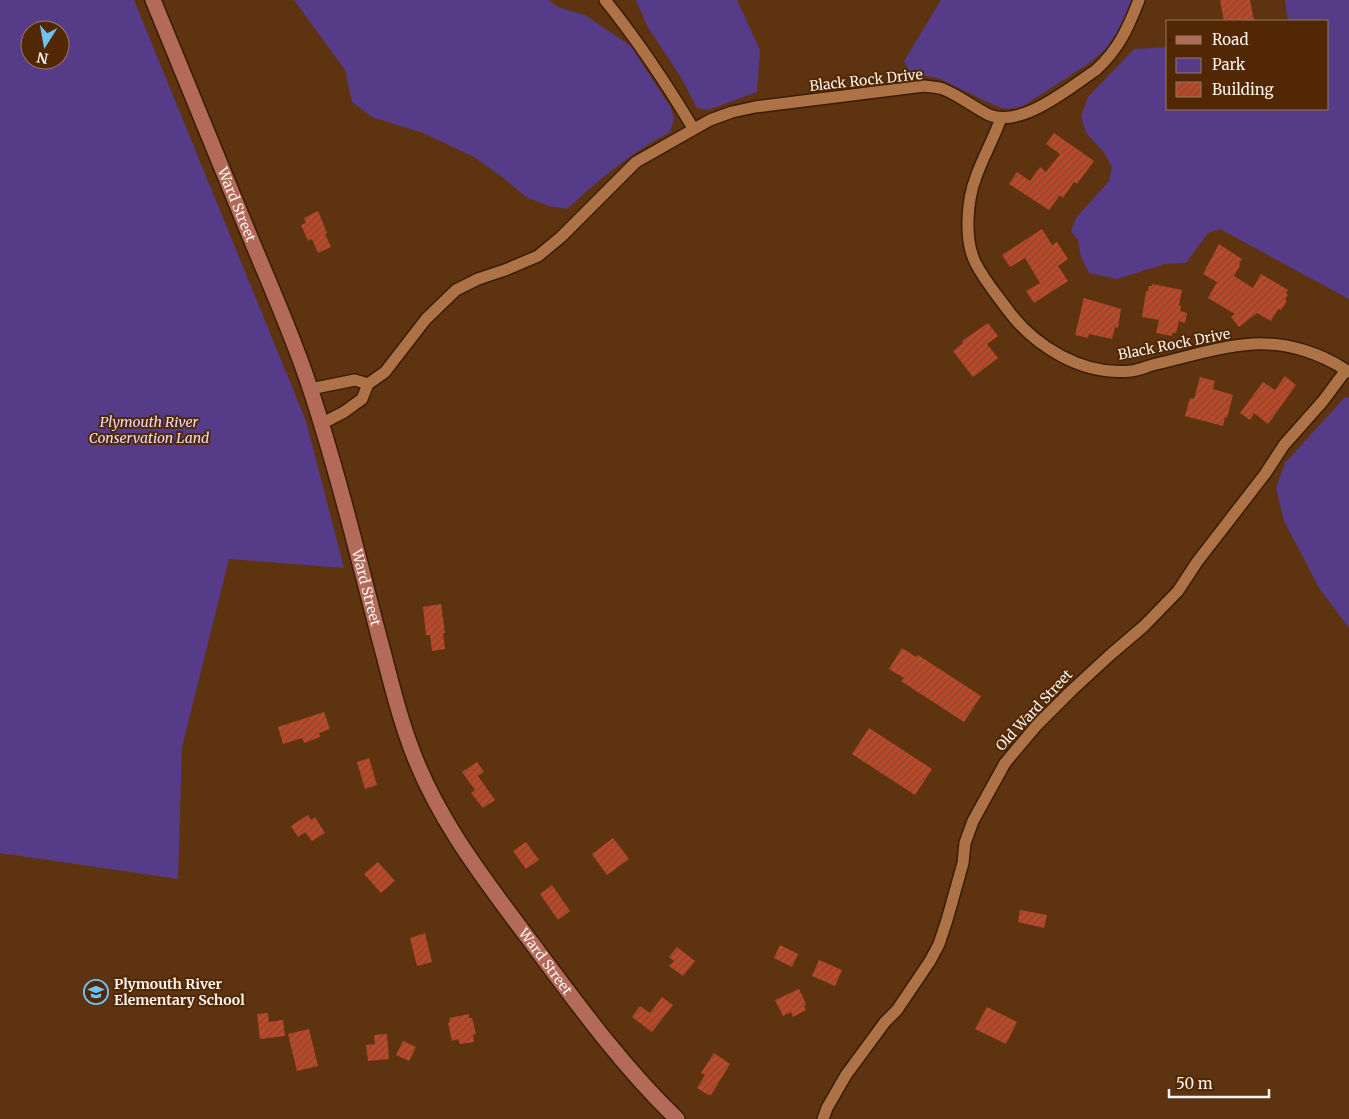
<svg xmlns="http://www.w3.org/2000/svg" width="1349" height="1119" viewBox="0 0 1349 1119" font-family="Merriweather,serif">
	<defs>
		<pattern id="building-hatch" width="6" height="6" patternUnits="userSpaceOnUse" patternTransform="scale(1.25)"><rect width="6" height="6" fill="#bb4927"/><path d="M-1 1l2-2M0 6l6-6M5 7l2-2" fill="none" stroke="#834938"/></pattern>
	</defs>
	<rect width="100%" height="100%" fill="#5d3310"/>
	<path fill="#563c88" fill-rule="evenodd" d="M0 0H134L306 421 344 568 229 559 182 747 178 879 0 853ZM30 30H60V60H30Z
		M294 0H548L558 7 585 15 631 46 671 108 674 119 670 132C630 153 600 179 567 209L549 206 526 197 501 176 474 157 423 133 372 117 352 102 345 70Z
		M636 0H737L760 50 757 92 708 110 697 108 682 79 647 26Z
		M941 0H1133L1117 33 1104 51 1088 64 1023 106 1008 109 998 107 938 78 911 74 904 61Z
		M1285 0H1349V299L1220 229 1208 233 1186 263 1165 264 1117 279 1089 273 1081 257 1078 240 1071 231 1076 218 1109 181 1112 167 1103 151 1086 133 1081 116 1088 97 1134 49 1168 47V109H1328V21H1288Z
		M1349 397V628L1319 588 1284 521 1276 488 1285 463 1344 398Z"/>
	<path fill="url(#building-hatch)" d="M1220 0H1250L1254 21H1224Z
		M1054 133 1094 161 1077 184 1074 182 1063 198 1060 195 1049 210 1009 184 1017 172 1030 181 1040 167 1046 172 1060 154 1046 144Z
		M318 211 327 233 325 234 331 247 318 253 312 239 308 241 301 225 306 223 304 218Z
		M1042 229 1052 245 1057 242 1068 259 1058 266 1068 281 1034 303 1026 291 1040 283 1025 258 1010 267 1002 255Z
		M1219 244 1242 259 1239 264 1240 266 1234 276 1253 288 1261 274 1288 290 1286 293 1288 295 1285 300 1287 301 1281 310 1278 309 1271 321 1257 313 1239 327 1231 317 1235 314 1208 298 1217 282 1203 274Z
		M1152 284 1182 290 1179 305 1181 306 1180 311 1187 313 1185 323 1179 321 1176 333H1172V336L1156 333 1159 320 1142 317 1146 291H1148L1149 286H1152Z
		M1084 298 1121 309 1118 328 1115 327 1112 339 1089 334 1088 338 1075 335Z
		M988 323 998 336 987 344 998 358 973 377 953 351 963 343 962 341Z
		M1285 376 1296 385 1268 424 1254 413 1250 420 1240 413 1263 382 1275 390Z
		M1200 377 1215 381 1213 389 1233 395 1227 418 1225 417 1223 426 1185 416 1190 398 1194 399Z
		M441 604 445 633H443L445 649 432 651 430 635H426L423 607Z
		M902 648 916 657 918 655 981 696 964 722 901 681 904 678 889 669Z
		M324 712 330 729 319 733 320 737 304 743 302 738 283 744 278 727Z
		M869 728 932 769 915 795 852 754Z
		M369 758 377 785 365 789 357 762Z
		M477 762 484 772 478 776 495 800 483 808 471 793 475 790 462 772Z
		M308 815 311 820 315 817 325 833 312 841 305 832 298 837 291 826Z
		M613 838 629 859 607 875 592 854Z
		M526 842 539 860 526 869 513 851Z
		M378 862 395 881 381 893 364 874Z
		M552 885 570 911 558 920 540 894Z
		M1020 910 1047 915 1044 928 1018 922Z
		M425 933 432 962 417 966 410 938Z
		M780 945 798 954 792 967 774 958Z
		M677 947 695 961 683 976 669 966 674 961 669 957Z
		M819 960 842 970 835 986 812 976Z
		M799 989 806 1004 804 1006 806 1010 793 1017 791 1012 783 1016 775 1000Z
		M662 997 673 1005 652 1032 632 1017 640 1006 650 1013Z
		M987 1007 1017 1022 1006 1044 975 1029Z
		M268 1013 269 1022 283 1020 285 1036 260 1039 257 1014Z
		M469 1014V1018H472L476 1034 473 1035 474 1042 460 1044 458 1039 452 1041 448 1023 450 1022 449 1018Z
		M309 1029 318 1066 297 1071 288 1034Z
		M387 1034 389 1059 368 1061 366 1045 375 1044 374 1035Z
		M403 1041 416 1047 409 1061 396 1055Z
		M714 1053 730 1064 711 1095 709 1094 708 1095 697 1088 705 1075 701 1073Z"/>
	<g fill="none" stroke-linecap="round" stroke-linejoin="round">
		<defs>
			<path id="street" d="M605 0C638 41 666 83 693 128
				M1001 118C994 138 983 157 976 177 967 200 964 239 975 262 984 280 996 294 1007 309 1035 347 1083 376 1131 371 1139 370 1148 366 1156 364 1187 357 1220 346 1253 344 1287 342 1321 353 1349 372
				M310 389 355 380 368 384
				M321 424 344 412 362 399 368 384 385 372 426 319 456 290 478 279 505 270 538 256 561 237 636 162 710 120 732 112 755 107 924 86C930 87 937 87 943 89 958 95 972 106 987 114 1020 130 1069 88 1096 70 1119 49 1128 28 1139 0
				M823 1119 827 1108 846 1075 885 1022 897 1010 930 961 939 944 947 920 963 863 965 843 973 821 1005 763 1037 725 1071 691 1110 655 1144 626 1178 591 1197 562 1265 474 1284 445 1323 401 1346 370"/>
			<g id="secondary">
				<path id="s1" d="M153 0C184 76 215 151 246 227 268 281 293 335 311 391 337 470 357 552 378 633 388 669 396 707 409 742 436 820 488 884 537 950 581 1009 624 1068 677 1119"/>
			</g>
		</defs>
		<use href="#street" stroke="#3a1d05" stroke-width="14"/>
		<use href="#secondary" stroke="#3a1d05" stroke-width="18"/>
		<use href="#street" stroke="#ad7346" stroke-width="11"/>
		<use href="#secondary" stroke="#b46a59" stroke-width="15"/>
	</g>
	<defs>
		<symbol id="school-ring" viewBox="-11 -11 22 22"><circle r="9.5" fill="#512803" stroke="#6fc2f4" stroke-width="1.5"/><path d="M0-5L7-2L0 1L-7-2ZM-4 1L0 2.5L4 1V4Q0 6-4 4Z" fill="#6fc2f4"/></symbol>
	</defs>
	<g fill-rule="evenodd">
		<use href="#school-ring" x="82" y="978" width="28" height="28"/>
	</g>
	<g text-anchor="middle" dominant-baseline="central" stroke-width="4" stroke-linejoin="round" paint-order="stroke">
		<g font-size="14" fill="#faf3ef" stroke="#512803">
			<text transform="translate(866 80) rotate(-6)">Black Rock Drive</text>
			<text stroke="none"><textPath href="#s1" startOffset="221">Ward Street</textPath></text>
			<text transform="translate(1174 344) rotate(-11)">Black Rock Drive</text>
			<text stroke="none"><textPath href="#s1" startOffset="626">Ward Street</textPath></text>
			<text transform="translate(1034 710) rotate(-47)">Old Ward Street</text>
			<text stroke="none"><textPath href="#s1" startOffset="1046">Ward Street</textPath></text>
		</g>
		<g font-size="14" font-style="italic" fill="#e6dffa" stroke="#512803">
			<text x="149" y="422">Plymouth River<tspan x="149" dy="16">Conservation Land</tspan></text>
		</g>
		<g font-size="14" font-weight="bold" fill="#faf3ef" stroke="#512803" text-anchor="start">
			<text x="114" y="984">Plymouth River<tspan x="114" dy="16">Elementary School</tspan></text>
		</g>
	</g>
	<rect x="1166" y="20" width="162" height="90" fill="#512803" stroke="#957961"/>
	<rect x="1176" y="36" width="25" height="8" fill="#b46a59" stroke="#957961"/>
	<text x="1212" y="45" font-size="15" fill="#faf3ef">Road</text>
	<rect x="1176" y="58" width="25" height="15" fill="#563c88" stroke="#957961"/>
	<text x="1212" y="70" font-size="15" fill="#faf3ef">Park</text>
	<rect x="1176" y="82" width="25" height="15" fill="url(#building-hatch)" stroke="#957961"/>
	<text x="1212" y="95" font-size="15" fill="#faf3ef">Building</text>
	<g transform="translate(45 45) rotate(191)"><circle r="24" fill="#512803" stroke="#957961"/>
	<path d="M0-4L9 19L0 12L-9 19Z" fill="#6fc2f4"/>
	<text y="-8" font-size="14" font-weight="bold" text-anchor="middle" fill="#faf3ef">N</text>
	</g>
	<path d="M1169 1089v8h100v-8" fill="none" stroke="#faf3ef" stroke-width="2.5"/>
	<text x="1176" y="1089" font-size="15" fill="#faf3ef" stroke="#512803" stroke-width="4" paint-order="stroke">50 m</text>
</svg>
